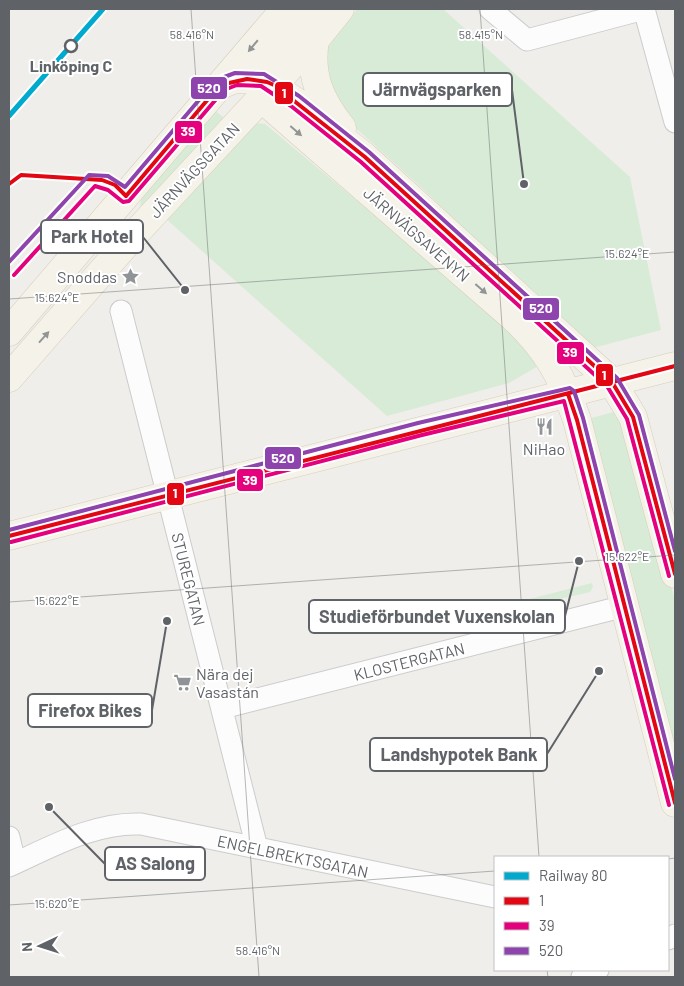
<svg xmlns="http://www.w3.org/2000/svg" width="684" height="986" viewBox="0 0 684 986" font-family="Barlow,sans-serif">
	<rect width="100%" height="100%" fill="#efeeea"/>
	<path fill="#d8ebd6" d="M357 9H443L630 177 661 330 589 349 424 190 349 122 338 107 324 60 325 51Z
		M213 109 228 121 140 211 141 195Z
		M253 123 265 124 513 331 540 365 509 383 387 416 165 218Z
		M625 409 675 601V771L584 420Z
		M592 583 593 587 590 592 507 611 506 605Z"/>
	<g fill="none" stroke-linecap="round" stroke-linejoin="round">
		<defs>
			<path id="minor" d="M490 9 527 40 644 9
				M644 9 675 122
				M121 311 257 848
				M222 708 625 606
				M9 837 15 863
				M9 866C51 847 94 822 141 824L495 897
				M668 939 675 935
				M582 977 598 970"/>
			<path id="major" d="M312 9C289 37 253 64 268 104L513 317C547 349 562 376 577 420L675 803
				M315 40C309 75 320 100 342 128
				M220 85 236 79 263 80 295 101 365 157 612 382 633 417 675 574
				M9 332 285 9
				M9 378 132 237 315 40 340 9
				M9 536 675 366"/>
		</defs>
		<use href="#minor" stroke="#cbcccc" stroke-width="23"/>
		<use href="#major" stroke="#d7ceb8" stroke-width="29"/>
		<use href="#minor" stroke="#fdfcfc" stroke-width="21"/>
		<use href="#major" stroke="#f4f2e9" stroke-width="28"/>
		<defs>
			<path id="bus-1" d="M9 184 21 175 102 180 115 185 126 196
				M126 196 220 85 247 79 267 82 274 85 365 157 612 382 633 417 675 574
				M568 394 577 420 675 803
				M9 536 675 366"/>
			<path id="bus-2" d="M14 275 95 186 108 190 123 202 129 201 224 90 237 85 261 86 291 106 361 162 607 386 627 419 669 576
				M11 542 422 435 564 401 669 805"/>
			<path id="bus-3" d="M9 262 89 175 108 176 125 187 216 80 235 73 264 74 299 96 369 152 617 378 639 415 675 551
				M9 530 418 423 570 388 574 391 583 418 675 779"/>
		</defs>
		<use href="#bus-1" stroke="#fff" stroke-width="8"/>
		<use href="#bus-2" stroke="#fff" stroke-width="8"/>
		<use href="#bus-3" stroke="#fff" stroke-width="8"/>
		<use href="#bus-1" stroke="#e30613" stroke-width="4"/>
		<use href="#bus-2" stroke="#e5007d" stroke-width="4"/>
		<use href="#bus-3" stroke="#8e44ad" stroke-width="4"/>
		<defs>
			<path id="rail-1" d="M9 116 103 9"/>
		</defs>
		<use href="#rail-1" stroke="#fff" stroke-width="9"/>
		<use href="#rail-1" stroke="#00a9ce" stroke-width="5"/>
	</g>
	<defs><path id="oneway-solid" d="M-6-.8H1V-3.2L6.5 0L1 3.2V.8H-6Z" transform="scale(1.25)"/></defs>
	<g fill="#939595">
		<use href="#oneway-solid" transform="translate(253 46) rotate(130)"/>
		<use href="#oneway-solid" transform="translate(296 131) rotate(41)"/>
		<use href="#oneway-solid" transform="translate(481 289) rotate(41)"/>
		<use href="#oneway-solid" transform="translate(44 337) rotate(-48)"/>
	</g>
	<path fill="none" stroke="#5f6368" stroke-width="1" stroke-opacity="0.45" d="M191 9 259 977M480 9 539 857M9 299 675 252M9 602 675 555M668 859 675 858M9 905 495 871M547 970 548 977"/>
	<defs>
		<symbol id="sight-bare" viewBox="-9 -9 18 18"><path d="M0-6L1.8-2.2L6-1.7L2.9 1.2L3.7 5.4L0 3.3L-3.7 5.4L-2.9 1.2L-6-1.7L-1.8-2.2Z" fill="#919496" stroke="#fff" stroke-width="2.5" paint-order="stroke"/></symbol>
		<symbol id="restaurant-bare" viewBox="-9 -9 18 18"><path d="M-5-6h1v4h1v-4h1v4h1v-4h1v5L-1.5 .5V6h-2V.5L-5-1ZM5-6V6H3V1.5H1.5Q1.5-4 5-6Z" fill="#919496" stroke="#fff" stroke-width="2.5" paint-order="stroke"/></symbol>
		<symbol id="supermarket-bare" viewBox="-9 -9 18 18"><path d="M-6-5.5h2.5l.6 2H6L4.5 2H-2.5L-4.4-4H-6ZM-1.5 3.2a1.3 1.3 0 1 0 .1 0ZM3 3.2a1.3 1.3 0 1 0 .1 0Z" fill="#919496" stroke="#fff" stroke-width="2.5" paint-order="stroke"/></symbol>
	</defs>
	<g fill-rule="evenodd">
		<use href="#sight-bare" x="118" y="264" width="25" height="25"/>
		<use href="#restaurant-bare" x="532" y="414" width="25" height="25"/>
		<use href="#supermarket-bare" x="170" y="670" width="25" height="25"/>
	</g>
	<circle fill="#fff" stroke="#5f6368" stroke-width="2.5" cx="71" cy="46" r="6"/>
	<g text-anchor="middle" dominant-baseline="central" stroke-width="4" stroke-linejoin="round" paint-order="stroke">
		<g font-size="16" font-weight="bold" fill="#5f6368" stroke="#fff">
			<text x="71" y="65">Linköping C</text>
		</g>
		<g font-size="16" fill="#5f6368" stroke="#fff">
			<text transform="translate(194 170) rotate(-47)">JÄRNVÄGSGATAN</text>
			<text transform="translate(417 234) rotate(41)">JÄRNVÄGSAVENYN</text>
			<text transform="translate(189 579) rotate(76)">STUREGATAN</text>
			<text transform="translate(409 661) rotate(-14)">KLOSTERGATAN</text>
			<text transform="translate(293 856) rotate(12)">ENGELBREKTSGATAN</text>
		</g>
		<g font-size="16" fill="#5f6368" stroke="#fff" text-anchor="end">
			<text x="117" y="276">Snoddas</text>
			<text x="544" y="448" text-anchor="middle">NiHao</text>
			<text x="196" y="673" text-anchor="start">Nära dej<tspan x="196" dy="18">Vasastán</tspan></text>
		</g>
	</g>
	<g font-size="12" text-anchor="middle" fill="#5f6368" stroke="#fff" stroke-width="4" stroke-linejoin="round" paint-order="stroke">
		<text x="192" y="39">58.416°N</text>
		<text x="481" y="39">58.415°N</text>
		<text x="627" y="258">15.624°E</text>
		<text x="57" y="302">15.624°E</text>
		<text x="627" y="561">15.622°E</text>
		<text x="57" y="605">15.622°E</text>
		<text x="57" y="908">15.620°E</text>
		<text x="258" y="955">58.416°N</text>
	</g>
	<path fill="none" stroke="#5f6368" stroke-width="2" d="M524 184L512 90M185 290L143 237M579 561L565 616M167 621L152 710M599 671L547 754M49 807L105 864"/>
	<g fill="#5f6368" stroke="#fff" stroke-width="2">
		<circle cx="524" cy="184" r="5"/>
		<circle cx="185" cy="290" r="5"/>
		<circle cx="579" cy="561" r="5"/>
		<circle cx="167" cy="621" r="5"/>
		<circle cx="599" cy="671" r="5"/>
		<circle cx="49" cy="807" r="5"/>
	</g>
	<g fill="#fff" stroke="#5f6368" stroke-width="2">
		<rect x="363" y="73" width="149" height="33" rx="5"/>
		<rect x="41" y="220" width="102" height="33" rx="5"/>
		<rect x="309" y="600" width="256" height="33" rx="5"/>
		<rect x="28" y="694" width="124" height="33" rx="5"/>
		<rect x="370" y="738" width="177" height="33" rx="5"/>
		<rect x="105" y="847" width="100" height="33" rx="5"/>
	</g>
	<g font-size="18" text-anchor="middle" font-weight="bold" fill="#5f6368">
		<text x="437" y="96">Järnvägsparken</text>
		<text x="92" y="243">Park Hotel</text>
		<text x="437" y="623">Studieförbundet Vuxenskolan</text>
		<text x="90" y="717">Firefox Bikes</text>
		<text x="459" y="761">Landshypotek Bank</text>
		<text x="155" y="870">AS Salong</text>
	</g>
	<g stroke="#fff" stroke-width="2">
		<rect x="190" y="76" width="38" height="24" rx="5" fill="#8e44ad"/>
		<rect x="274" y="81" width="20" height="24" rx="5" fill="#e30613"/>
		<rect x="174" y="120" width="29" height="24" rx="5" fill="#e5007d"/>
		<rect x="522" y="297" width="38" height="24" rx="5" fill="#8e44ad"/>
		<rect x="556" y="341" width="29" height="24" rx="5" fill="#e5007d"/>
		<rect x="595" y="363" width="19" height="24" rx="5" fill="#e30613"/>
		<rect x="264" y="446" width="38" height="24" rx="5" fill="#8e44ad"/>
		<rect x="236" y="468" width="28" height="24" rx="5" fill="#e5007d"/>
		<rect x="166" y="482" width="19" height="24" rx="5" fill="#e30613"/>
	</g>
	<g font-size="14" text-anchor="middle" font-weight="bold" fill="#fff">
		<text x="209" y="93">520</text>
		<text x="284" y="98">1</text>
		<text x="188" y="136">39</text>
		<text x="541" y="313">520</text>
		<text x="570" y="357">39</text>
		<text x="604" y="380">1</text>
		<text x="283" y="463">520</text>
		<text x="250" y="485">39</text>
		<text x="175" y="498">1</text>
	</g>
	<rect width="684" height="986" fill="none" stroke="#5f6368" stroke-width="20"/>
	<rect x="494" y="856" width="175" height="115" fill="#ffffff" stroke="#bfc1c3"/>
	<rect x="504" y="872" width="25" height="8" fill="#00a9ce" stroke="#bfc1c3"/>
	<text x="539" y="881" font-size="15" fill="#5f6368">Railway 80</text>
	<rect x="504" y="897" width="25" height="8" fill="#e30613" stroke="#bfc1c3"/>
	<text x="539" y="906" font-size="15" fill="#5f6368">1</text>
	<rect x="504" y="922" width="25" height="8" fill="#e5007d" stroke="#bfc1c3"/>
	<text x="539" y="931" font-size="15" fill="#5f6368">39</text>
	<rect x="504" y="947" width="25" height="8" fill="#8e44ad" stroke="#bfc1c3"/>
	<text x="539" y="956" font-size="15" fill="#5f6368">520</text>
	<g transform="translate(40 946) rotate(266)" stroke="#ffffff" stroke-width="4" paint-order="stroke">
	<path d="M0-4L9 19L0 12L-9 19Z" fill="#5f6368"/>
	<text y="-8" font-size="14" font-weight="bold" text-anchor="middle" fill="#5f6368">N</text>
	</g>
</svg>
